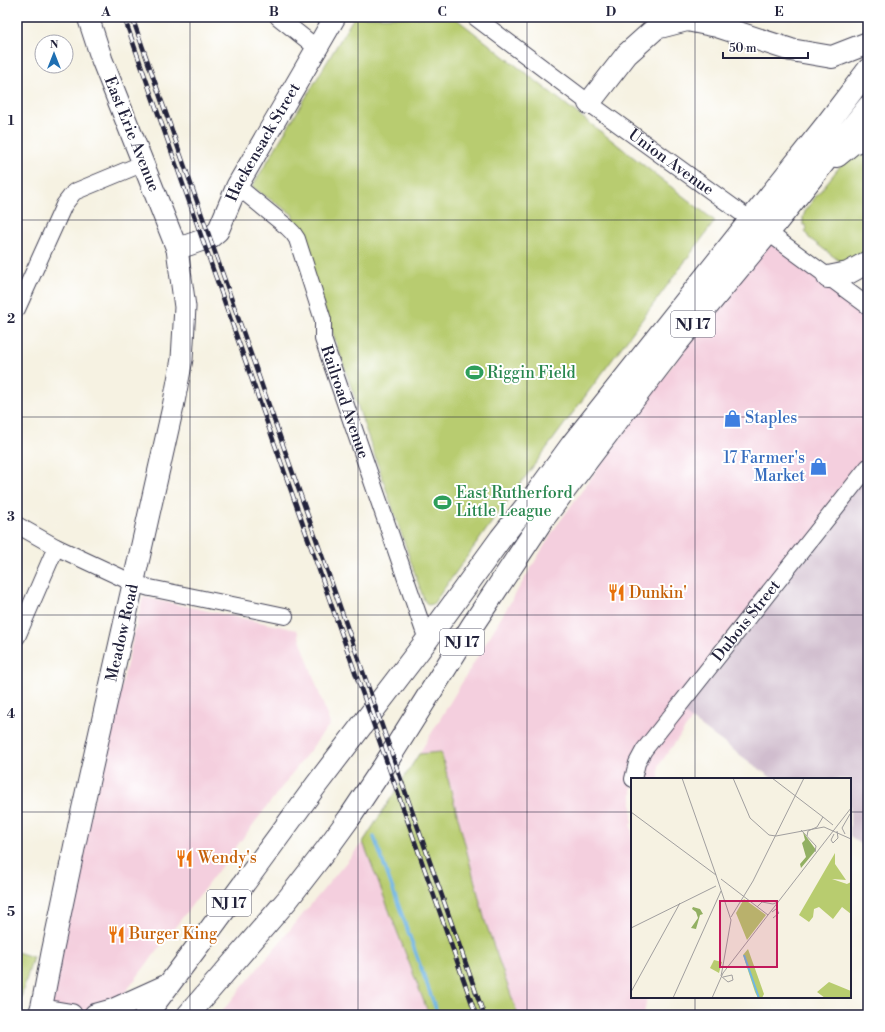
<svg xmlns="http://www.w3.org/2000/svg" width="885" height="1032" viewBox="0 0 885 1032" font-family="'Libre Bodoni',serif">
	<rect width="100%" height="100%" fill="#fff"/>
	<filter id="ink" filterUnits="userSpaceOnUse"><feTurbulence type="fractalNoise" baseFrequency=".025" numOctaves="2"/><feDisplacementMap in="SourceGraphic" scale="8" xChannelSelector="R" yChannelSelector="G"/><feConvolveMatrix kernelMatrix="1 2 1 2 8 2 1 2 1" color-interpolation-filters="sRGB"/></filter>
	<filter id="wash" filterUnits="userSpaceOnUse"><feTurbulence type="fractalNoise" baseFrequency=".012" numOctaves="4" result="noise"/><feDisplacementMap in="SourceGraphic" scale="16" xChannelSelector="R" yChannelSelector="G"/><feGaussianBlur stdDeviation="0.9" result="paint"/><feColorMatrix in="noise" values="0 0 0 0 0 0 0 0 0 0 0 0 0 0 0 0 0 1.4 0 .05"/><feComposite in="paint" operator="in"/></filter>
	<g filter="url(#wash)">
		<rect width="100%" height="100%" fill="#f6f2e2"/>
		<path fill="#f4cfde" d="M768 233 868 306V474L659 765V779H632V823L630 824 632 830V997H647L644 1015H518L485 921 441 752 419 754 555 528Z
			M143 597 297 630 330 724 108 1015H45L51 978Z
			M363 842 429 1015H219Z"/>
		<path fill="#d0bdce" d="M868 467V849L850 836V779H773L691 719 680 710Z"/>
		<path fill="#b8cc6f" stroke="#6d7755" d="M354 17H454L715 221 489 526 433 604 428 605 424 600 292 214 252 187Z
			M868 150V256L845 263 841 262 838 260 809 238 805 231 807 230 805 225H803V217L806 209 841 165 852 156 863 151Z
			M441 752 485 921 518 1015H429L363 842 419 754Z
			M17 952 33 957 17 1011Z"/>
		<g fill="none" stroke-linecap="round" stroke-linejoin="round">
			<path stroke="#6fb6e6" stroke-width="3.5" d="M374 837 438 1015"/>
		</g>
	</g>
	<g filter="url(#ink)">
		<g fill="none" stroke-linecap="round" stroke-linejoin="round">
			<defs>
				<g id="minor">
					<path d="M278 17 317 48"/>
					<path id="s1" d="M475 17 589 103 751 220 868 306"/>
					<path id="s2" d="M237 186 287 227 293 233 297 239 323 320V339L427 640"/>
					<path d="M17 309 64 205 74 192 144 163"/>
					<path d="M17 525 56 547 133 583 150 588 285 616"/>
					<path d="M17 637 56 547"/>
					<path id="s3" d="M633 779 637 763 644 750 868 467"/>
				</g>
				<g id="major">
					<path id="s4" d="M177 249 211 237 218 231 237 186 335 17"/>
					<path id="s5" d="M40 1015 52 953 80 820 173 407 182 359 185 307 177 249 102 60 88 17"/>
				</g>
				<path id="highway" d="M589 103 627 54 656 28 687 20 717 26 791 50 832 57 868 43
					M837 156 853 143 868 137
					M828 277 848 273 868 262
					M41 1010 71 1015
					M95 1015 113 1010 166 986
					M146 1015 209 931 317 784 427 640 501 538 538 491 573 443 826 125 868 70
					M188 1015 288 899 326 850 350 817 384 766 472 626 543 519 620 417 676 344 768 233 868 107"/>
			</defs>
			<use href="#minor" stroke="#424154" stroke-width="18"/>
			<use href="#major" stroke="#424154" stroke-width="23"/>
			<use href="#highway" stroke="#424154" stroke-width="24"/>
			<use href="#minor" stroke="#fff" stroke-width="16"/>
			<use href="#major" stroke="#fff" stroke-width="21"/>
			<use href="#highway" stroke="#fff" stroke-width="22"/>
			<defs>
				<path id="rail" d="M124 17 476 1015
					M132 17 484 1015"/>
			</defs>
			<use href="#rail" stroke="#22223b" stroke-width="4.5"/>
			<use href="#rail" stroke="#fff" stroke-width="3" stroke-dasharray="9" stroke-linecap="butt"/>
		</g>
	</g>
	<path fill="none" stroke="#22223b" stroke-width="1" stroke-opacity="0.55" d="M190 17V1015M358 17V1015M527 17V1015M695 17V779M17 220H868M17 417H868M17 615H868M17 812H632M850 812H868M695 997V1015"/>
	<defs>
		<symbol id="stadium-bare" viewBox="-9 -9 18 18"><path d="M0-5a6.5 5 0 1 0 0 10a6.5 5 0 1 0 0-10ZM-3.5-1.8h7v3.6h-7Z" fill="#2e9e5b" stroke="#fff" stroke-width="2.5" paint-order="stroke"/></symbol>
		<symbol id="shop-bare" viewBox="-9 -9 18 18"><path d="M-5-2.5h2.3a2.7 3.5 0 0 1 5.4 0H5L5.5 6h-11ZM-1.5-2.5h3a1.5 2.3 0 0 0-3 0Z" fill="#3f7fe0" stroke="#fff" stroke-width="2.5" paint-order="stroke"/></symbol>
		<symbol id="restaurant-bare" viewBox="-9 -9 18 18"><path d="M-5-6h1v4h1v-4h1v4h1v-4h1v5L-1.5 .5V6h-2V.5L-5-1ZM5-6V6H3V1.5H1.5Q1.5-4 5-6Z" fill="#e8710a" stroke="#fff" stroke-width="2.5" paint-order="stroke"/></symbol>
	</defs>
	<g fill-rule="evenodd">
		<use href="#stadium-bare" x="462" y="360" width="25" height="25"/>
		<use href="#shop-bare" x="720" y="406" width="25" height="25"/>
		<use href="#shop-bare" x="806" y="454" width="25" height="25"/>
		<use href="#stadium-bare" x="430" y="490" width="25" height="25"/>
		<use href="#restaurant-bare" x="604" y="580" width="25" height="25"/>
		<use href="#restaurant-bare" x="172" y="846" width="25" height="25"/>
		<use href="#restaurant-bare" x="104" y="922" width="25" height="25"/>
	</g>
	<g text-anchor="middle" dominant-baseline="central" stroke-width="4" stroke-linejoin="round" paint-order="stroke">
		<g fill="#fff" stroke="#646476" stroke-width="1">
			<rect x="671" y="311" width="44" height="26" rx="3"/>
			<rect x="440" y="629" width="44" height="26" rx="3"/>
			<rect x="207" y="890" width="44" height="26" rx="3"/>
		</g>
		<g font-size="15" font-weight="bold" fill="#22223b">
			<text x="693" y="324">NJ 17</text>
			<text x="462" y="642">NJ 17</text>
			<text x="229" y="903">NJ 17</text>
		</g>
		<g font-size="16" fill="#22223b" stroke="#fff">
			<text transform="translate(132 134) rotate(68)">East Erie Avenue</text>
			<text stroke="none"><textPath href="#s4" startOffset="145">Hackensack Street</textPath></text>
			<text stroke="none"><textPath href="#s1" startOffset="244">Union Avenue</textPath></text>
			<text stroke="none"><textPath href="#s2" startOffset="251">Railroad Avenue</textPath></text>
			<text stroke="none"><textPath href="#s3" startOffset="196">Dubois Street</textPath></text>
			<text stroke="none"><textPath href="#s5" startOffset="391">Meadow Road</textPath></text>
		</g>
		<g font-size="16" fill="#27864d" stroke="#fff" text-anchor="start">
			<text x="487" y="373">Riggin Field</text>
			<text x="456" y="493">East Rutherford<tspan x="456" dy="18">Little League</tspan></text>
		</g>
		<g font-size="16" fill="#366cbe" stroke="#fff" text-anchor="start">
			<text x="745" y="418">Staples</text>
			<text x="805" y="458" text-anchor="end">17 Farmer's<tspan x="805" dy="18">Market</tspan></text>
		</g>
		<g font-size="16" fill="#c56008" stroke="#fff" text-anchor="start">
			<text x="629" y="593">Dunkin'</text>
			<text x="198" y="858">Wendy's</text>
			<text x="129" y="934">Burger King</text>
		</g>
	</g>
	<g transform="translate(631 778)">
		<rect width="220" height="220" fill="#f6f2e2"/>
		<path d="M204 75V86L215 102 201 101 216 106 220 104V136L211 129 202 141 188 129 183 131 182 139 178 144 168 137ZM113 121 135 137 116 162 105 135ZM117 171 133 216 131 220H127L124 214 112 177ZM83 182 91 184 88 195 79 190ZM198 204 220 213V220H194L186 214Z" fill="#b8cc6f"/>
		<path d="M172 54 185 72 170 90 169 86 175 79 171 65 174 62ZM62 129 69 131 72 136 69 137 65 151 60 150 67 140 65 134 61 131Z" fill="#92b062"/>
		<path fill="none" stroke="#6fb6e6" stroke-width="2" d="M113 177 128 220"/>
		<path fill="none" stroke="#a19f9f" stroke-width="1" d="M51 0 85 97M102 0 119 40 138 57 145 58 193 49 220 61M141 0 192 39M0 34 85 97M186 49 192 39 202 47M170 52 185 68 184 74M203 56 200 62 202 65 207 60 206 53M214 56 211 50 219 36M176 58 177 53 186 49M85 97 100 142 91 193 90 198 97 204M90 101 137 137M126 129 131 124 142 126 147 124M141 134 145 131 148 135 142 140M100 139 122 103 173 0M0 150 85 108M92 199 101 197 102 202 97 204M0 214 49 125M42 220 90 113M81 220 92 195 220 30"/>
		<path fill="#c2185b" fill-opacity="0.15" stroke="#c2185b" stroke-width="2" d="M89 123H146V189H89Z"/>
		<rect width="220" height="220" fill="none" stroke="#22223b" stroke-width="2"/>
	</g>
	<rect width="885" height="1032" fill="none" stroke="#fff" stroke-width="44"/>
	<g transform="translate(54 54)"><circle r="19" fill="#ffffff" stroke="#a7a7b1"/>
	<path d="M0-3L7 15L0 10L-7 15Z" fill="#1f6fb2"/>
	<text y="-6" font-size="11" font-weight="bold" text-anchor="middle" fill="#22223b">N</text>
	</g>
	<path d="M723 52v6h85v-6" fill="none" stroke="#22223b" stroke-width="2"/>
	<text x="729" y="52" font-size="12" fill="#22223b" stroke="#ffffff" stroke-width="3" paint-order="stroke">50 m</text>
	<rect x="22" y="22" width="841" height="988" fill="none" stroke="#22223b" stroke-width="1.5"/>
	<g font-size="13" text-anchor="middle" font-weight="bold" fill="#22223b">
		<text x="106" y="16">A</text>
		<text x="274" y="16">B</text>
		<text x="442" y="16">C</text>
		<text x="611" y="16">D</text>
		<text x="779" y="16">E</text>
		<text x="11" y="125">1</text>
		<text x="11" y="323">2</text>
		<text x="11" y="521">3</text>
		<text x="11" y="718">4</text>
		<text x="11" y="916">5</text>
	</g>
</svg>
